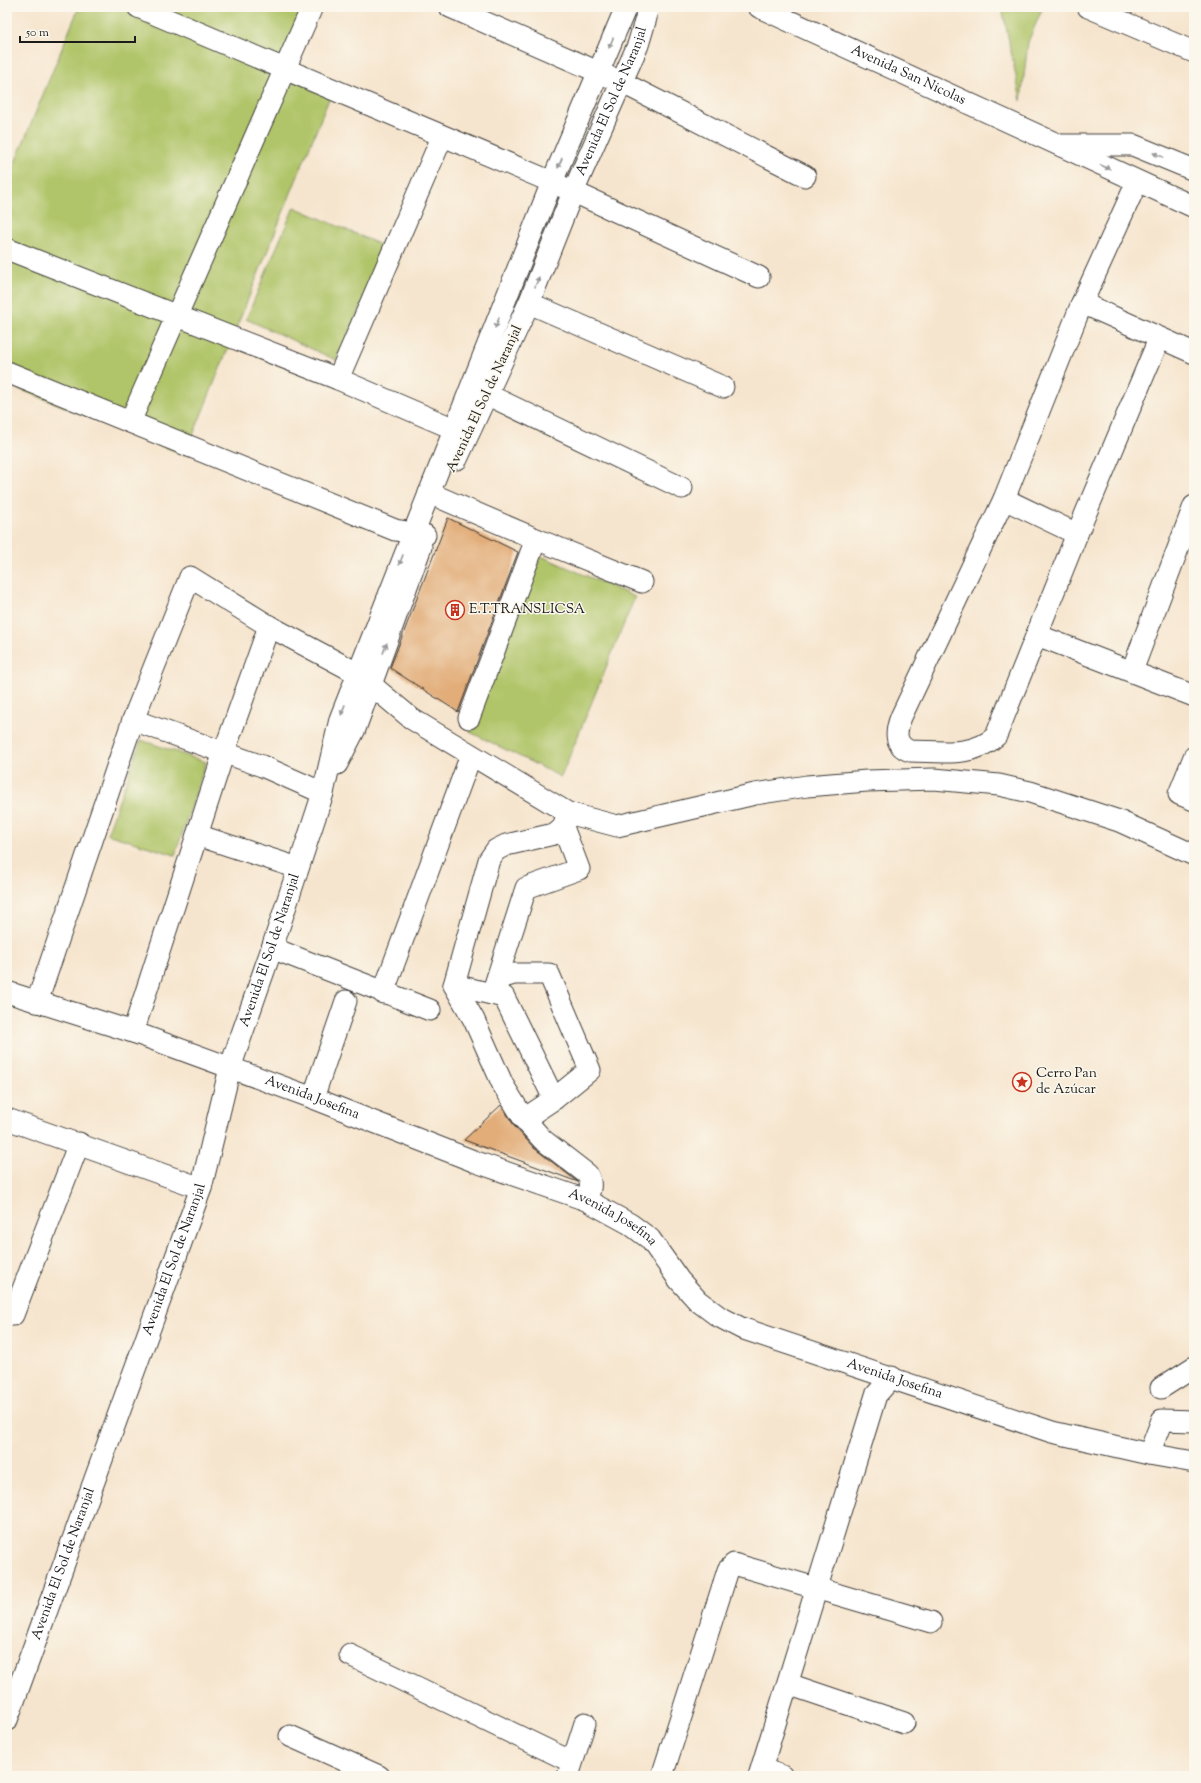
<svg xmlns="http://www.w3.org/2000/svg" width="1201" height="1783" viewBox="0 0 1201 1783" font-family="'Sorts Mill Goudy',serif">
	<rect width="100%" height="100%" fill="#fbf7ec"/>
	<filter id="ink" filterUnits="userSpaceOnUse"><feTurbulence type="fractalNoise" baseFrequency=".025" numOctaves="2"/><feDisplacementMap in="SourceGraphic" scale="8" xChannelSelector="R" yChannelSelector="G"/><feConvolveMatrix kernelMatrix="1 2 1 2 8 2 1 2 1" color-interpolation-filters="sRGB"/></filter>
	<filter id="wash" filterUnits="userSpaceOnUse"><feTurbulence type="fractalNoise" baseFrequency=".012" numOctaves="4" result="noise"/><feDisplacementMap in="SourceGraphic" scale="16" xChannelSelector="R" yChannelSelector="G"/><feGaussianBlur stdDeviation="0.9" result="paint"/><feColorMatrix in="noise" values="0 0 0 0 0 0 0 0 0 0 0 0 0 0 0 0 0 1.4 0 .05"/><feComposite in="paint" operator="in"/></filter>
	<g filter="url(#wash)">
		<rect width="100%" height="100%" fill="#f6e5ce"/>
		<path fill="#b0c569" stroke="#667042" d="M79 7H304L280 69 331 94 185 455 7 384V182Z
			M1002 7H1043L1028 42 1021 101Z
			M294 207 388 248 336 360 246 319Z
			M541 556 635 597 561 777 470 732Z
			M141 740 206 762 175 855 107 834Z"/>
		<g id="blocks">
			<path fill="#e2ad79" d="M448 518 518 552 458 712 390 668Z
				M501 1105 515 1127 534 1148 578 1182 464 1140Z"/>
		</g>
	</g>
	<g filter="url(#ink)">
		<use href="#blocks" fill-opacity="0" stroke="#3d3a37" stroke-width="1"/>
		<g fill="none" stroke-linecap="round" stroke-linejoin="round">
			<defs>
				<g id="minor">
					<path d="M138 7 552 182 759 277"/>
					<path d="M450 7 621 82 805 176"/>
					<path id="s1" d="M759 7 1194 207"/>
					<path d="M1088 7 1194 52"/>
					<path d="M1063 145H1133L1194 170"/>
					<path d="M1137 182 1082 303 1004 499 901 717C896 730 893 745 910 751 939 751 973 758 996 736L1077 534 1159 339"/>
					<path d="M7 249 338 379 466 434"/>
					<path d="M529 303 723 387"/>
					<path d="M1082 303 1194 353"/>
					<path d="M7 372 395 530 425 535"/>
					<path d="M338 379 442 137"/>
					<path d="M486 394 682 488"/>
					<path d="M130 422 312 7"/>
					<path id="s2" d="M457 459 529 303 573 192 638 45 646 18 647 7"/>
					<path d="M429 493 536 539 642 582"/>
					<path d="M1004 499 1077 534"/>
					<path d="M1037 635 1194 696"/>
					<path d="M1132 671 1194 506"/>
					<path d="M469 718 536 539"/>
					<path d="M133 720 262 766 323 793"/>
					<path d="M1194 757 1179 794 1194 800"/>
					<path d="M337 764 355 729 421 547"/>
					<path d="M568 813 563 827 554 834 506 845 496 850 489 860 454 985 474 1020 503 1085 524 1119 543 1140 587 1174C593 1184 590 1190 586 1200"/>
					<path d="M197 835 298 868"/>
					<path d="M272 948 430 1010"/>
					<path d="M497 979 514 974H549L590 1070 554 1099 524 1119"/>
					<path d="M454 985 504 997 554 1099"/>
					<path id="s3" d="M7 992 133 1032 313 1098 476 1162 586 1200 630 1224 650 1239 679 1280 698 1301 718 1316 741 1328 1052 1432 1149 1454 1194 1462"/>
					<path d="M383 993 471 755"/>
					<path d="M492 994 526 888 579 869 563 827"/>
					<path d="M37 1002 133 720 190 577 269 626 357 673 412 719 568 813 617 826 755 794 807 786 867 781 934 779 999 785 1030 792 1119 821 1194 855"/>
					<path d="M133 1032 224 752 269 626"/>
					<path d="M313 1098 346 1001"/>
					<path d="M7 1119 201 1188"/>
					<path d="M13 1315 79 1143"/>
					<path d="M1161 1388 1194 1367"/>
					<path d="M1149 1454 1162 1420 1194 1421"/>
					<path d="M350 1655 572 1762"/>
					<path d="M788 1684 904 1723"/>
					<path id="s4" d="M7 1720 201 1188 230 1068 272 948 323 793 340 719 552 182 626 7"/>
					<path d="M290 1736 379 1776"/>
					<path d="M762 1769 782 1776"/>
					<path d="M568 1776 585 1723"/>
					<path d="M662 1776 728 1570 734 1564 931 1622"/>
					<path d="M759 1776 876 1395 892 1377"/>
				</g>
			</defs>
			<use href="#minor" stroke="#3d3a37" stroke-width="23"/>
			<use href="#minor" stroke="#fff" stroke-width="21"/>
		</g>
		<defs><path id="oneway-solid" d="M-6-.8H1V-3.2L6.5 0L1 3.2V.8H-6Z"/></defs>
		<g fill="#999">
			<use href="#oneway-solid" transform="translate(611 43) rotate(113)"/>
			<use href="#oneway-solid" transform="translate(1158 155) rotate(-157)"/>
			<use href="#oneway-solid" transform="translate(560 163) rotate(113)"/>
			<use href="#oneway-solid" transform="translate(1105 167) rotate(25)"/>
			<use href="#oneway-solid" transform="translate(537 282) rotate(-68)"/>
			<use href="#oneway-solid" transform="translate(497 323) rotate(112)"/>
			<use href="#oneway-solid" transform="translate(401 560) rotate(111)"/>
			<use href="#oneway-solid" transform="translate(385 648) rotate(-70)"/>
			<use href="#oneway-solid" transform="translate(343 710) rotate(110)"/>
		</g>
	</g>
	<defs>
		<symbol id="building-ring" viewBox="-11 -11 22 22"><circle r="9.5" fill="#fbf7ec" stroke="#c8321e" stroke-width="1.5"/><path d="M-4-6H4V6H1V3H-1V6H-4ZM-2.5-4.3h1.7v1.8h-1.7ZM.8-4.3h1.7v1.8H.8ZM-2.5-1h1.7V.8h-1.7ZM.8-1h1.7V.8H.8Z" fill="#c8321e"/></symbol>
		<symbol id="sight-ring" viewBox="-11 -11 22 22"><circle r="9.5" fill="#fbf7ec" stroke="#c8321e" stroke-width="1.5"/><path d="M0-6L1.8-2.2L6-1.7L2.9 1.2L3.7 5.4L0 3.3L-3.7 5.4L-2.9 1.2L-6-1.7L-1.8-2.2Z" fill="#c8321e"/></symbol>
	</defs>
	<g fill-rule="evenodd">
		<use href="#building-ring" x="444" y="599" width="22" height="22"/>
		<use href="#sight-ring" x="1011" y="1071" width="22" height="22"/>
	</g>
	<g text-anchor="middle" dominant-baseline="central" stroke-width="3" stroke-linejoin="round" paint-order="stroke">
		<g font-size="14" fill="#1c1c1c" stroke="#fbf7ec">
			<text stroke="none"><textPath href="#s1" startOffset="164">Avenida San Nicolas</textPath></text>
			<text stroke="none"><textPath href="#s2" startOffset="390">Avenida El Sol de Naranjal</textPath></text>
			<text transform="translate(485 399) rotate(-65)">Avenida El Sol de Naranjal</text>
			<text stroke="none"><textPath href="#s4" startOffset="814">Avenida El Sol de Naranjal</textPath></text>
			<text stroke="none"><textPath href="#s3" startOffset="323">Avenida Josefina</textPath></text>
			<text stroke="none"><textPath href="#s3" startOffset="647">Avenida Josefina</textPath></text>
			<text stroke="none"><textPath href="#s4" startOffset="490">Avenida El Sol de Naranjal</textPath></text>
			<text stroke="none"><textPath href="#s3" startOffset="982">Avenida Josefina</textPath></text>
			<text stroke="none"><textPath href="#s4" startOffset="166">Avenida El Sol de Naranjal</textPath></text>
		</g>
		<g font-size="14" fill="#1c1c1c" stroke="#fbf7ec" text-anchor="start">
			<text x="469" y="610">E.T.TRANSLICSA</text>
			<text x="1036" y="1074">Cerro Pan<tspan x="1036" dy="16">de Azúcar</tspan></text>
		</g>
	</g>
	<rect width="1201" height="1783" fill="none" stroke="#fbf7ec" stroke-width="24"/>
	<path d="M20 36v6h115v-6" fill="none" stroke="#1c1c1c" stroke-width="2"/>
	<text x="26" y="36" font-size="12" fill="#1c1c1c" stroke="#fbf7ec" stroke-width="3" paint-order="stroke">50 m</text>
</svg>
